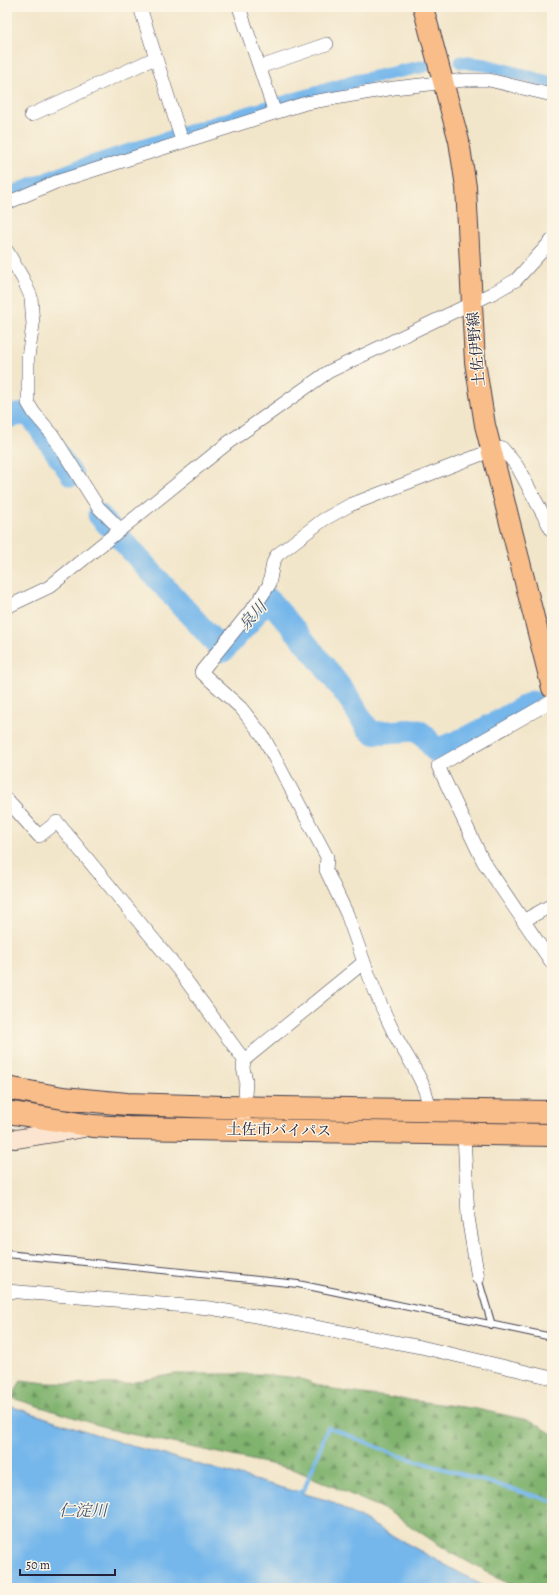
<svg xmlns="http://www.w3.org/2000/svg" width="559" height="1595" viewBox="0 0 559 1595" font-family="Alegreya,'Noto Serif JP',serif">
	<defs>
		<pattern id="forest-firs" width="22" height="20" patternUnits="userSpaceOnUse"><rect width="22" height="20" fill="#80b36e"/><path d="M5 1l3.5 6h-7zM16 11l3.5 6h-7z" fill="#68915c"/></pattern>
	</defs>
	<rect width="100%" height="100%" fill="#fcf5e5"/>
	<filter id="ink" filterUnits="userSpaceOnUse"><feTurbulence type="fractalNoise" baseFrequency=".025" numOctaves="2"/><feDisplacementMap in="SourceGraphic" scale="8" xChannelSelector="R" yChannelSelector="G"/><feConvolveMatrix kernelMatrix="1 2 1 2 8 2 1 2 1" color-interpolation-filters="sRGB"/></filter>
	<filter id="wash" filterUnits="userSpaceOnUse"><feTurbulence type="fractalNoise" baseFrequency=".012" numOctaves="4" result="noise"/><feDisplacementMap in="SourceGraphic" scale="16" xChannelSelector="R" yChannelSelector="G"/><feGaussianBlur stdDeviation="0.9" result="paint"/><feColorMatrix in="noise" values="0 0 0 0 0 0 0 0 0 0 0 0 0 0 0 0 0 1.4 0 .05"/><feComposite in="paint" operator="in"/></filter>
	<g filter="url(#wash)">
		<rect width="100%" height="100%" fill="#f2e6ca"/>
		<path fill="url(#forest-firs)" stroke="#516a54" d="M174 1374H259L298 1378 333 1390 477 1409 532 1421 552 1434V1588H516L450 1552 388 1511 293 1469 121 1432 12 1398 21 1380 46 1383 125 1384Z"/>
		<path fill="#76b7eb" stroke="#4c6c93" d="M7 1405 125 1444 330 1501 487 1588H7Z"/>
		<g fill="none" stroke-linecap="round" stroke-linejoin="round">
			<path stroke="#76b7eb" stroke-width="4" d="M293 1495 304 1490 328 1427 397 1455 552 1501"/>
			<path stroke="#76b7eb" stroke-width="13" d="M461 62 486 65 552 83
				M7 194 76 167 236 116 359 80 425 66"/>
			<path stroke="#76b7eb" stroke-width="23" d="M7 417 22 414 32 417 72 475
				M99 515 223 651 250 621 267 598C297 631 324 665 350 700 357 710 364 727 373 733L416 730C426 734 429 742 435 750 469 739 501 720 532 702"/>
		</g>
	</g>
	<g filter="url(#ink)">
		<g fill="none" stroke-linecap="round" stroke-linejoin="round">
			<defs>
				<path id="lane" d="M7 1254 298 1284 552 1337
					M478 1278 492 1325"/>
				<path id="street" d="M140 7 182 141
					M239 7 275 113
					M260 67 327 44
					M31 115 155 58
					M7 203 56 182 306 103 394 88 465 80H489L552 95
					M7 251 23 279 31 297 33 325 28 357V403L34 413 52 434 98 507 120 529
					M7 607 49 587 229 442 328 372 493 293 516 280 552 240
					M552 701 438 766 483 861 552 963
					M7 800 39 836 57 822 177 968 244 1060 243 1068 246 1080 243 1130
					M523 921 552 905
					M364 962 347 914 326 870 327 857 263 736 241 708 201 672 257 603 269 585 273 563 277 555 323 520 350 505 490 451 502 448 517 466 552 531
					M244 1060 364 962C373 987 383 1011 395 1035 409 1062 428 1083 430 1115
					M464 1134 468 1217 478 1278
					M7 1291 210 1308 278 1320 421 1347 552 1378"/>
				<path id="secondary" d="M7 1138 16 1139 83 1128"/>
				<path id="primary" d="M423 7 459 141 466 187 475 362 485 425 552 688"/>
				<path id="highway" d="M7 1088 63 1098 127 1104 223 1107 552 1112
					M7 1112 93 1126 128 1128 552 1135"/>
			</defs>
			<use href="#lane" stroke="#413f50" stroke-width="8"/>
			<use href="#street" stroke="#413f50" stroke-width="14"/>
			<use href="#secondary" stroke="#413f50" stroke-width="20"/>
			<use href="#primary" stroke="#413f50" stroke-width="22"/>
			<use href="#highway" stroke="#413f50" stroke-width="24"/>
			<use href="#lane" stroke="#fff" stroke-width="6"/>
			<use href="#street" stroke="#fff" stroke-width="13"/>
			<use href="#secondary" stroke="#fce5d0" stroke-width="18"/>
			<use href="#primary" stroke="#f8bd89" stroke-width="20"/>
			<use href="#highway" stroke="#f8bd89" stroke-width="22"/>
		</g>
	</g>
	<g text-anchor="middle" dominant-baseline="central" stroke-width="3" stroke-linejoin="round" paint-order="stroke">
		<g font-size="15" fill="#22223b" stroke="#fcf5e5">
			<text transform="translate(476 349) rotate(-95)">土佐伊野線</text>
			<text transform="translate(279 1130) rotate(1)">土佐市バイパス</text>
		</g>
		<g font-size="16" font-style="italic" fill="#3f5679" stroke="#fcf5e5">
			<text transform="translate(253 616) rotate(-48)">泉川</text>
			<text x="83" y="1511">仁淀川</text>
		</g>
	</g>
	<rect width="559" height="1595" fill="none" stroke="#fcf5e5" stroke-width="24"/>
	<path d="M20 1569v6h95v-6" fill="none" stroke="#22223b" stroke-width="2"/>
	<text x="26" y="1569" font-size="12" fill="#22223b" stroke="#fcf5e5" stroke-width="3" paint-order="stroke">50 m</text>
</svg>
